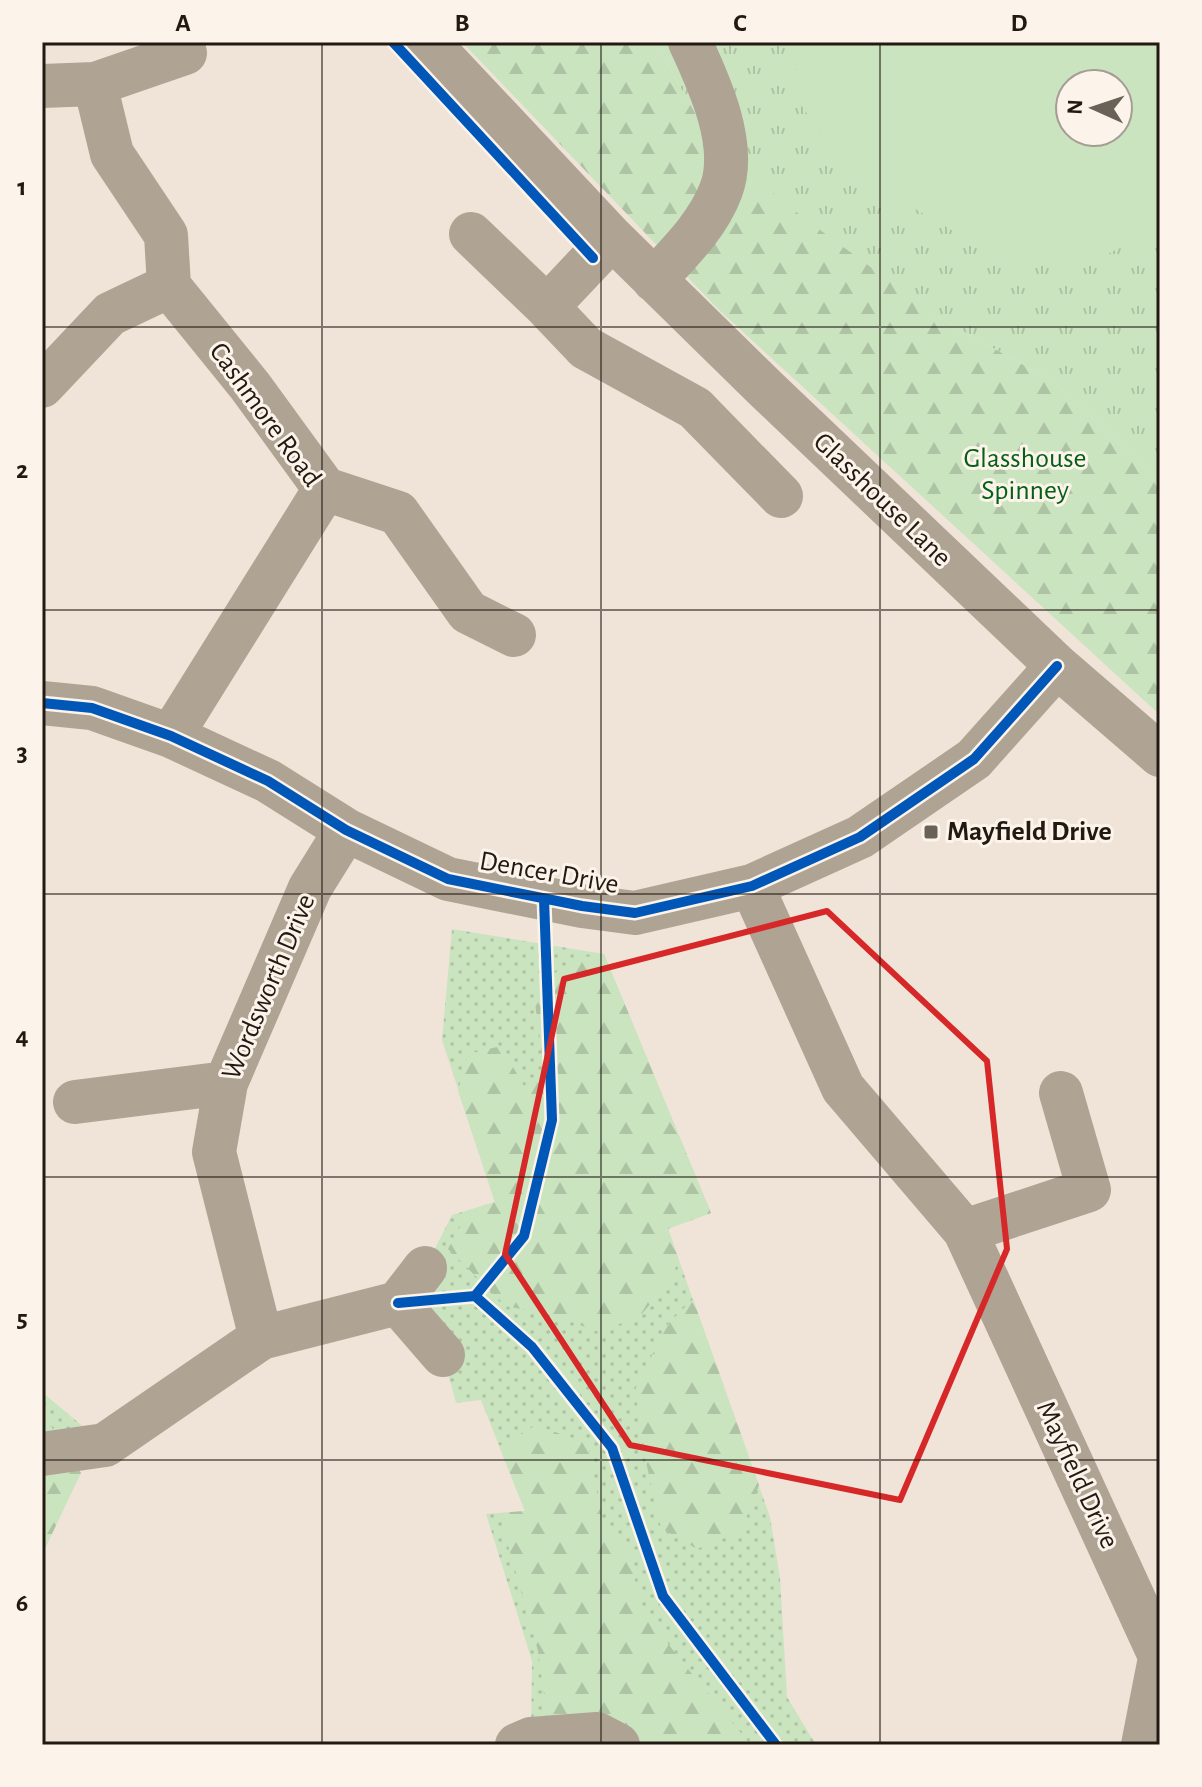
<svg xmlns="http://www.w3.org/2000/svg" width="1202" height="1787" viewBox="0 0 1202 1787" font-family="'Alegreya Sans',sans-serif">
	<defs>
		<pattern id="grass-dots" width="8" height="8" patternUnits="userSpaceOnUse" patternTransform="scale(2)"><rect width="8" height="8" fill="#cae4bf"/><path d="M2 2h.1M6 6h.1" fill="none" stroke="#adc3a3" stroke-width="1.8" stroke-linecap="round"/></pattern>
		<pattern id="forest-firs" width="22" height="20" patternUnits="userSpaceOnUse" patternTransform="scale(2)"><rect width="22" height="20" fill="#cae4bf"/><path d="M5 1l3.5 6h-7zM16 11l3.5 6h-7z" fill="#adc3a3"/></pattern>
		<pattern id="park-tufts" width="24" height="20" patternUnits="userSpaceOnUse" patternTransform="scale(2)"><rect width="24" height="20" fill="#cae4bf"/><path d="M3 7l-1-3M5 7V3M7 7l1-3M15 17l-1-3M17 17v-4M19 17l1-3" fill="none" stroke="#adc3a3"/></pattern>
	</defs>
	<rect width="100%" height="100%" fill="#f0e4d8"/>
	<path fill="url(#grass-dots)" d="M452 929 604 954 711 1213 668 1229 770 1517 780 1578 787 1697 816 1745H618L531 1739 532 1661 486 1514 525 1511 481 1400 456 1403 443 1355 398 1303 425 1268 452 1215 495 1202 442 1040Z
		M42 1392 105 1445 42 1454Z"/>
	<path fill="url(#forest-firs)" d="M462 42H655L711 141 940 318 1057 384 1160 483V715L718 309Z
		M604 954 711 1213 668 1228 679 1261 667 1284 640 1316 599 1332 552 1315 506 1306 448 1249 469 1210 495 1202 458 1091 468 1054 501 1046 524 1086 544 1068 533 989 574 959Z
		M693 1299 759 1485 741 1531 697 1549 661 1528 646 1462 635 1390 667 1325Z
		M42 1412 81 1473 42 1555Z
		M536 1425 588 1444 603 1525 629 1551 640 1605 678 1657 751 1745H636L547 1716 538 1651 499 1513 525 1511 499 1446Z"/>
	<path fill="url(#park-tufts)" fill-rule="evenodd" d="M655 42H1160V483L1057 384 940 318 801 216 711 141ZM1070 84H1118V132H1070Z"/>
	<path fill="#cae4bf" fill-rule="evenodd" d="M795 42H1160V230L1107 254 1042 264 962 236 846 169 796 98ZM1070 84H1118V132H1070Z"/>
	<g fill="none" stroke-linecap="round" stroke-linejoin="round">
		<path stroke="#afa394" stroke-width="44" d="M428 42 612 238 766 389 1057 666 1160 755
			M42 86 95 84
			M471 234 547 307
			M612 238 547 307 586 348 695 408 781 496
			M654 280C679 253 708 225 721 190 738 145 709 83 690 42
			M42 386 110 314 169 286
			M325 489 398 513 468 612 514 635
			M42 703 92 708 171 736 268 781 346 830 448 879 582 906 635 913 752 886 860 837 974 759 1057 666
			M171 736 325 489 250 386 169 286 166 235 112 154 95 84 185 53
			M752 886 843 1088 965 1231 1160 1656
			M75 1102 226 1083
			M965 1231 1089 1190 1061 1093
			M398 1303 443 1355
			M261 1338 398 1303 425 1268
			M42 1454 105 1445 261 1338 214 1152 226 1083 310 888 346 830
			M517 1745 531 1739 597 1734 618 1745
			M1143 1745 1160 1658"/>
		<defs>
			<path id="cycleway" d="M393 42 593 258
				M42 703 92 708 171 736 268 781 346 830 448 879 582 906 635 913 752 886 860 837 974 759 1057 666
				M475 1296 532 1347 612 1448 663 1596 776 1745
				M398 1303 475 1296 524 1236 552 1120 544 899"/>
		</defs>
		<use href="#cycleway" stroke="#fcf3ea" stroke-width="15"/>
		<use href="#cycleway" stroke="#0057b8" stroke-width="10"/>
	</g>
	<path fill="none" stroke="#d62828" stroke-width="6" stroke-linejoin="round" d="M827 911 987 1061 1007 1249 900 1500 630 1445 505 1254 564 979Z"/>
	<path fill="none" stroke="#221a12" stroke-width="2" stroke-opacity="0.55" d="M322 42V1745M601 42V1745M880 42V1745M42 327H1160M42 610H1160M42 894H1160M42 1177H1160M42 1460H1160"/>
	<rect fill="#6a6157" stroke="#fcf3ea" stroke-width="3" x="923" y="824" width="16" height="16" rx="4"/>
	<g text-anchor="middle" dominant-baseline="central" stroke-width="6" stroke-linejoin="round" paint-order="stroke">
		<g font-size="28" fill="#221a12" stroke="#fcf3ea">
			<text transform="translate(265 415) rotate(54)">Cashmore Road</text>
			<text transform="translate(882 500) rotate(44)">Glasshouse Lane</text>
			<text transform="translate(549 873) rotate(10)">Dencer Drive</text>
			<text transform="translate(269 987) rotate(-67)">Wordsworth Drive</text>
			<text transform="translate(1077 1475) rotate(65)">Mayfield Drive</text>
		</g>
		<g font-size="28" fill="#056017" stroke="#fcf3ea">
			<text x="1025" y="459">Glasshouse<tspan x="1025" dy="32">Spinney</tspan></text>
		</g>
		<g font-size="28" font-weight="bold" fill="#221a12" stroke="#fcf3ea" text-anchor="start">
			<text x="947" y="832">Mayfield Drive</text>
		</g>
	</g>
	<rect width="1202" height="1787" fill="none" stroke="#fcf3ea" stroke-width="88"/>
	<g transform="translate(1094 108) rotate(273)"><circle r="38" fill="#fcf3ea" stroke="#a59c94" stroke-width="2"/>
	<path d="M0-6L14 30L0 20L-14 30Z" fill="#6a6157"/>
	<text y="-12" font-size="22" font-weight="bold" text-anchor="middle" fill="#221a12">N</text>
	</g>
	<rect x="44" y="44" width="1114" height="1699" fill="none" stroke="#221a12" stroke-width="3"/>
	<g font-size="26" text-anchor="middle" font-weight="bold" fill="#221a12">
		<text x="183" y="31">A</text>
		<text x="462" y="31">B</text>
		<text x="740" y="31">C</text>
		<text x="1019" y="31">D</text>
		<text x="22" y="195">1</text>
		<text x="22" y="478">2</text>
		<text x="22" y="761">3</text>
		<text x="22" y="1044">4</text>
		<text x="22" y="1327">5</text>
		<text x="22" y="1611">6</text>
	</g>
</svg>
